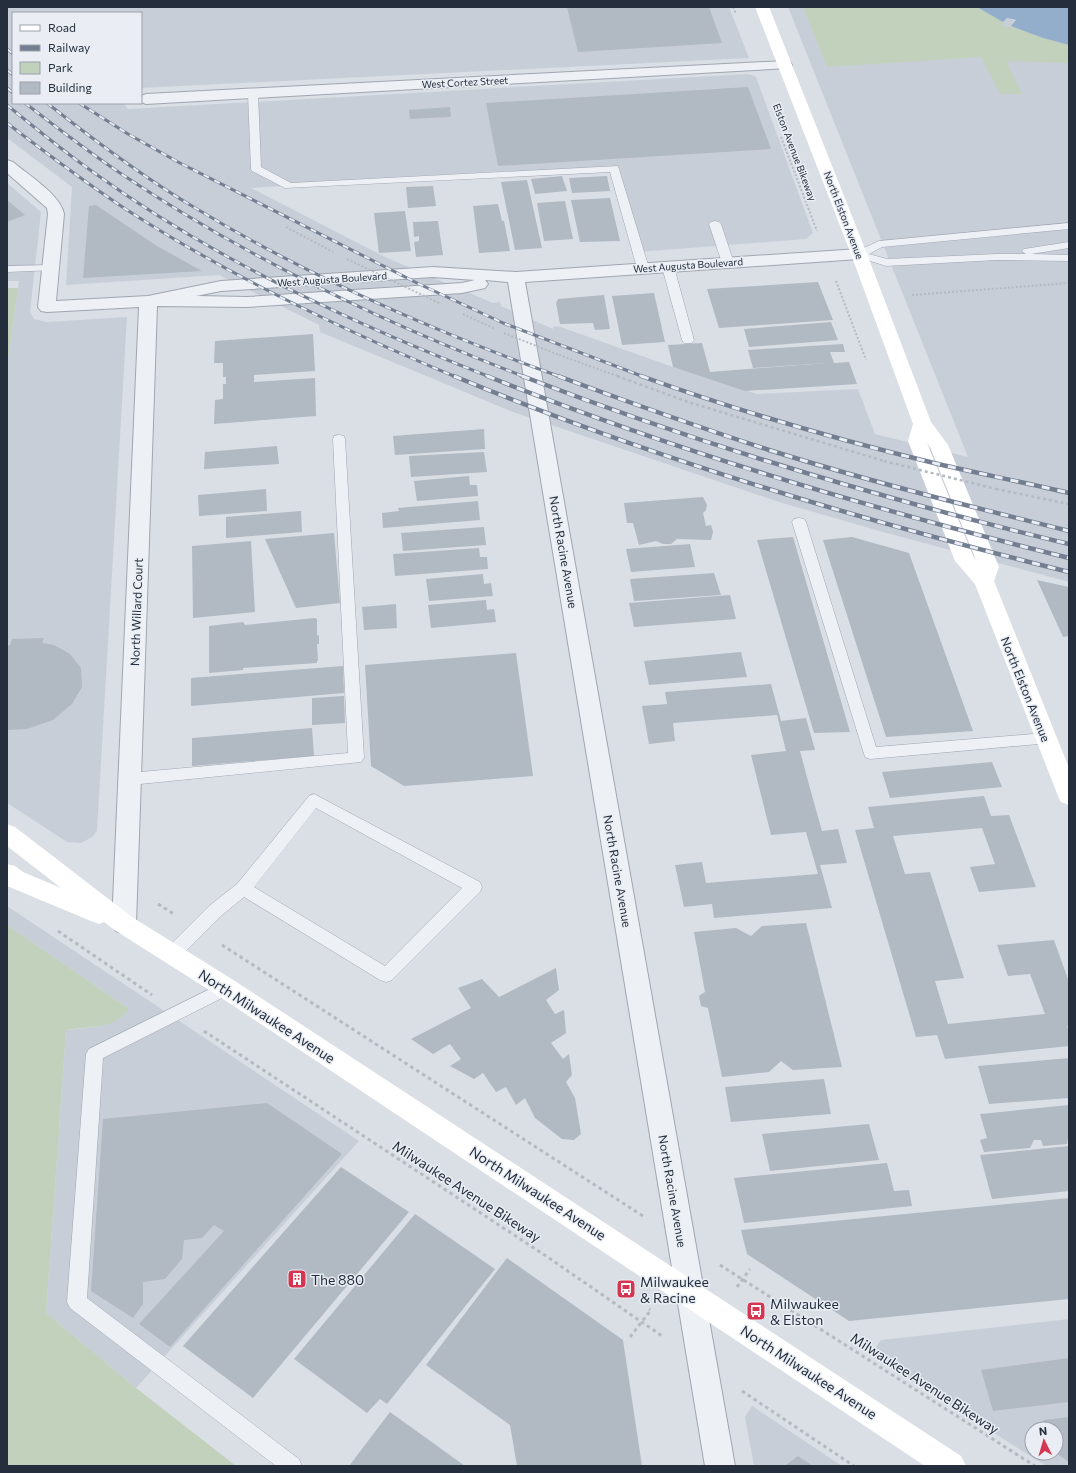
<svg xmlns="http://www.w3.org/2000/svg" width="1076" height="1473" viewBox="0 0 1076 1473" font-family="Commissioner,sans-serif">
	<rect width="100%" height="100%" fill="#dadfe6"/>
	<path fill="#c8ced8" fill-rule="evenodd" d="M7 7H729L749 58 141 88V13H13V103H124L128 109 748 74 752 75 756 77 813 233 806 239 638 252 614 168 251 188 385 257 493 303 500 302 501 306 553 329V327L558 326 673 367 757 394 858 389 875 434 968 457 788 7H977L1003 21 1007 18 1016 21 1011 26 1043 38 1069 45V582L883 532 779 502 513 412 320 332 319 325 219 275 66 285 72 187 7 138Z
		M7 183 41 212 30 312 34 319 47 322 127 317 97 831 92 837 81 843 67 842 7 803V365L19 281H7Z
		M7 906 359 1141 136 1388 46 1313 66 1030 95 1027 129 1009 7 925Z
		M1069 1319V1466H1046L871 1355 881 1340ZM1032 1429H1056V1453H1032Z
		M752 1406 842 1466H754L745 1417Z"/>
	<path fill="#c1d1bb" d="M803 7H977L1003 22 1001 25 1009 28 1011 26 1043 38 1069 45V63L1006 61 1022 94H1000L981 57 827 67Z
		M7 288H18L7 365Z
		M7 925 129 1009C114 1030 89 1026 66 1030L46 1313 136 1388 236 1466H7Z"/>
	<path fill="#92aeca" d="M977 7H1069V45L1043 38 1011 26 1016 20 1007 18 1003 22Z"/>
	<path fill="#b1b9c3" d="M567 7H709L722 43 578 52Z
		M748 87 771 149 498 166 486 103Z
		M450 107 451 117 410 119 409 110Z
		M562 176 567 191 535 194 531 179Z
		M607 176 610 191 572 193 569 178Z
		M527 180 542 248 515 250 501 182Z
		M433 186 436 206 408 208 406 187Z
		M610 198 620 241 580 242 571 200Z
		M7 200 25 215 7 222Z
		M565 201 573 239 544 241 537 203Z
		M498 204 502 221H504L510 251 479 253 473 206Z
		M96 205 157 246 202 271 83 278 89 206Z
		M405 211 411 251 379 253 374 213Z
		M438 221 443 255 416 257 414 242 419 241V236L414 237 413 222Z
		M818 282 833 320 719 328 707 289Z
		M654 293 665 342 622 345 612 296Z
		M604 295 610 329 595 330 593 323 560 324 556 303 558 299Z
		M831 322 838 340 749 347 744 329Z
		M313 334 315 371 254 375V382L315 378 316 416 214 424 215 400 223 399V384H226V377H223V363H214L215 341Z
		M702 343 710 372 827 363 753 368 748 350 843 344 845 352H830L834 363 849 362 857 384 745 391 673 367 668 345Z
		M484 429 485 449 395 455 393 436Z
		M277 446 279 464 204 469 205 452Z
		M484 452 487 472 411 477 409 456Z
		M469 476 470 485H477L478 496 417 501 414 481Z
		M266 489 267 511 199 516 198 495Z
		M703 497 707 505 706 510 703 513 706 526 711 525 713 532 711 540 677 539 671 544H663L656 541 639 545 633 523H627L624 503Z
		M478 501 480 520 383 528 382 513 399 511 398 508Z
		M301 511 302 532 226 538V517Z
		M484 527 486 545 403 551 401 533Z
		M334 533 340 603 296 608 265 539Z
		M793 537 850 732 814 733 757 540Z
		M852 537 909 553 973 731 886 737 823 540Z
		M251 541 255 612 193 618 192 546Z
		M690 544 695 567 631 572 626 549Z
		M479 548 480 557H487L488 569 395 576 393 554Z
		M714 573 721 595 634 601 630 579Z
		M483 574 484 584 491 583 493 596 429 601 426 579Z
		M1037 580 1069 587V636L1063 637Z
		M730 595 736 619 634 627 629 603Z
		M486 600 487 610 494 609 496 622 431 628 428 605Z
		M396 604 397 628 364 630 362 607Z
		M315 618 317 619V635L319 636V644H317L318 661H317V663L243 668V670L209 673V626L243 622 245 625Z
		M44 638 42 643 54 645 70 654 81 668 82 687 72 704 53 720 27 729 7 730V646L10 645 12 639Z
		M741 652 747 677 649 685 644 661Z
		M516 653 533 776 404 786 371 766 365 665Z
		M343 666 344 693 191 706V678Z
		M771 684 781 721 806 718 815 750 800 751 811 792 822 831 838 829 847 863 820 865 832 908 714 918 712 904 684 907 675 865 702 862 706 883 818 874 806 832 771 835 751 755 786 751 777 715 673 723 675 741 649 744 642 706 667 704 665 692Z
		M344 696 345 723 312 725V698Z
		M312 728 314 756 192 766V738Z
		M992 762 1002 787 890 798 882 772Z
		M984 796 991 816 1009 815 1036 887 979 892 970 867 995 864 982 828 893 836 905 874 930 872 964 978 935 981 948 1024 1045 1014 1030 974 1008 976 997 945 1054 940 1069 982V1026H1067L1069 1031V1046L945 1059 937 1035 916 1037 855 830 874 828 868 807Z
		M806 923 842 1067 793 1070 781 1061 769 1072 722 1077 708 1008 701 1006 699 996 705 992 694 932 736 928 751 936 762 926Z
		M556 968 559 990 546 1000 555 1014 564 1010 566 1033 551 1043 563 1059 569 1054 572 1075 566 1082 575 1098 581 1134 574 1140 562 1139 535 1118 525 1098 516 1105 506 1087 496 1092 483 1073 474 1079 450 1066 461 1059 450 1044 433 1054 411 1039 471 1008 458 988 482 979 499 997Z
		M1069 1058V1098L989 1104 978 1066Z
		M824 1079 831 1114 731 1122 725 1087Z
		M267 1103 342 1154 170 1347 139 1324 224 1231 214 1225 202 1238 184 1240 182 1259 165 1279 143 1282V1304L133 1318 91 1291 103 1119Z
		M1069 1105V1138H1068L1067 1144 1043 1146 1041 1140H1034L1030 1148 984 1152 980 1140 987 1138 980 1114Z
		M869 1124 879 1160 770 1171 762 1134Z
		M1069 1146V1191L992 1199 980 1155Z
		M887 1163 894 1191 909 1190 912 1206 744 1223 734 1178Z
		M341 1167 409 1212 253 1398 183 1346Z
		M1069 1198V1299L849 1321 747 1254 741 1230Z
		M415 1214 495 1269 387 1404 380 1399 367 1413 294 1359Z
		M507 1258 623 1340 642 1466H517L510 1425 426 1365Z
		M1069 1358V1402L993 1411 981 1370Z
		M390 1412 465 1466H349Z
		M1069 1417V1462L1056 1453V1429H1039L1044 1420Z
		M798 1456 813 1466H787L786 1465Z"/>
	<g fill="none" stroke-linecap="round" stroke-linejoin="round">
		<defs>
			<path id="lane" d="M253 91 258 94 261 167 291 183 618 166 649 268 647 270H639L637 268 610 172 285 188 252 171 251 169 248 94Z
				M715 221 719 222 721 224 734 263 732 265H724L722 263 709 224 711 222Z
				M1069 223V229L882 247 869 254 887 259 997 254H1026L1022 251 1024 249 1069 242V248L1031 254 1069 255V261L997 260 886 266 855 256 853 254 855 252 879 241Z
				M668 264 672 265 674 267 694 340 692 343H684L682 340 662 267 664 265Z
				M52 265 56 266 58 268 56 270 7 272V266Z
				M339 435 344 436 345 439 364 758 361 762 130 785 125 783 122 779 125 775 130 773 348 753 333 439 334 436Z
				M799 518 804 519 806 522 876 747 1045 733 1050 735 1053 739 1050 743 870 759 865 757 792 522 794 519Z
				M314 794 480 882 482 887 480 892 392 980 386 982 380 980 244 897 221 916 178 959 172 961 166 959 164 954 166 949 209 906 237 884 309 796ZM316 808 462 888 385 966 254 887Z
				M226 981 232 983 234 988 232 993 103 1058 87 1298 299 1459 302 1466H276L70 1308 67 1302 86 1054 89 1049Z"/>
			<path id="street" d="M785 61 790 62 792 65 790 68 146 104 141 102V96L146 94Z
				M7 160 13 162C27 174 61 195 64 214L56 301 148 296 221 281 433 267 516 272 859 249 865 250 867 254 865 258 859 259 525 282 735 1466H705L508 282 485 280 488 284 485 288 462 293 247 307 157 306 136 924 132 931 124 934 116 931 112 924 139 307 47 312 41 311 38 307 48 214 47 208 7 173ZM433 277 475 280 462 283 247 297 196 296 221 291Z"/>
		</defs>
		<use href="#lane" stroke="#a0a6b0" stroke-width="1"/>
		<use href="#street" stroke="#a0a6b0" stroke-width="2"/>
		<path stroke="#b5bac1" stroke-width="2" stroke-dasharray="2 2" stroke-linecap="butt" d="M733 7 736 14
			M781 137 817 231
			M286 227 333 252
			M836 281 866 360
			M912 295 1069 283
			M463 314 495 329
			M559 355 620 377"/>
		<path stroke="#b5bac1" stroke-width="2.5" stroke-dasharray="3 3" stroke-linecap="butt" d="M617 376 688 402 884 461
			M996 489 1069 504"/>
		<path stroke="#b5bac1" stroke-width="3" stroke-dasharray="3.5 3.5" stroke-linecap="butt" d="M158 904 174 914
			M58 931 152 995
			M222 945 643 1216
			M204 1031 549 1258 662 1336
			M720 1265 1035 1466
			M737 1287 750 1269
			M630 1337 651 1310 649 1309
			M742 1391 854 1466"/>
		<use href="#lane" fill="#edf0f5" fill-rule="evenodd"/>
		<use href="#street" fill="#edf0f5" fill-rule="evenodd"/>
		<path fill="#fff" fill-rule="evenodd" d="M755 7H769L867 254 931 422 948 445 999 567 994 581 1069 768V805L1061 802 1058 796 975 584 955 561 908 441 913 424 851 254ZM927 443 930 447 976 560 974 558Z
			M7 824 15 827 132 917 235 981 961 1456 966 1466H925L217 995 116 931 104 922 99 924 91 921 7 886V864L15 866 23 872 61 888 7 846Z"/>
		<defs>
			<path id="rail-far1" d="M7 49 13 54
				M7 70 13 75
				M7 88 13 93
				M25 103C56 127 87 151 120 173 245 257 384 323 525 377
				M47 103C95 141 144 178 197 209 311 278 436 332 561 377
				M79 103 128 134 178 162 419 284 503 323 644 377
				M7 105C35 128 63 151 93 172 213 259 352 323 490 377
				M7 123C46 153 86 183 127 210 231 277 343 330 456 377"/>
			<path id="rail" d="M454 376C653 459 860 520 1069 572
				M487 376C677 452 871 509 1069 558
				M522 376C701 445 882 499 1069 544
				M558 376C628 402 698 427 769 450 868 481 968 506 1069 531
				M641 376C738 411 838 440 938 464 982 474 1026 483 1069 493"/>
		</defs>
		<use href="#rail-far1" stroke="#737f91" stroke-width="3"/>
		<use href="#rail" stroke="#737f91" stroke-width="4.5"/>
		<use href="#rail-far1" stroke="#eaeef4" stroke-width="2" stroke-dasharray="6" stroke-linecap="butt"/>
		<use href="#rail" stroke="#eaeef4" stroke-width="3" stroke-dasharray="8" stroke-linecap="butt"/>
		<path stroke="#b5bac1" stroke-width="2" stroke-dasharray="2 2" stroke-linecap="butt" d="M347 259 439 303
			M504 333 559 355"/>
		<path stroke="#b5bac1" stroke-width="2.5" stroke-dasharray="3 3" stroke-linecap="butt" d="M884 461 996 489"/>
	</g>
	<defs>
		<symbol id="building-square" viewBox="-11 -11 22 22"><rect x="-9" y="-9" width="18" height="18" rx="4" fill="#d63551" stroke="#eaeef4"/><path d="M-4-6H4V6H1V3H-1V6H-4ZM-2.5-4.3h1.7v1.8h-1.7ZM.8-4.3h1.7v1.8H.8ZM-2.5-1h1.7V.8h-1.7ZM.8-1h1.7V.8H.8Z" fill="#fff"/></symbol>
		<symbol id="bus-square" viewBox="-11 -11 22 22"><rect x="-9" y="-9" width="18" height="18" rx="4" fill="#d63551" stroke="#eaeef4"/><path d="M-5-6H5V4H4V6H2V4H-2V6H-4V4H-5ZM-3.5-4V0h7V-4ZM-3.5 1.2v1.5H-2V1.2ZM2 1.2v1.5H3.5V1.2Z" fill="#fff"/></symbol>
	</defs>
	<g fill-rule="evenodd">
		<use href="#building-square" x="286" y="1268" width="22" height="22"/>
		<use href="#bus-square" x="615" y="1278" width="22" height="22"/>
		<use href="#bus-square" x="745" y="1300" width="22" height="22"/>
	</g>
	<g text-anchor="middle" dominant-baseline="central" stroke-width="3" stroke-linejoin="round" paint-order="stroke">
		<g font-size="10" fill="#242e3d" stroke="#eaeef4">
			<text transform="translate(465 82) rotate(-3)">West Cortez Street</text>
			<text transform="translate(795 152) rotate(69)">Elston Avenue Bikeway</text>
			<text transform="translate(844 215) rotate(69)">North Elston Avenue</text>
			<text transform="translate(688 265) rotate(-4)">West Augusta Boulevard</text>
			<text transform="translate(332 279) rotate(-4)">West Augusta Boulevard</text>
		</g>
		<g font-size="12" fill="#242e3d" stroke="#eaeef4">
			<text transform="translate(564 552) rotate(80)">North Racine Avenue</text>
			<text transform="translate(136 612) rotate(-88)">North Willard Court</text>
			<text transform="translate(1026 689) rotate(68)">North Elston Avenue</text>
			<text transform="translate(618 871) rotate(80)">North Racine Avenue</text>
			<text transform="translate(673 1191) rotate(80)">North Racine Avenue</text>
		</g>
		<g font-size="14" fill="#242e3d" stroke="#eaeef4">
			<text transform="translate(267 1016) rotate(33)">North Milwaukee Avenue</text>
			<text transform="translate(467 1191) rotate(33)">Milwaukee Avenue Bikeway</text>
			<text transform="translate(538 1193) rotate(33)">North Milwaukee Avenue</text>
			<text transform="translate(809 1372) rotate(33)">North Milwaukee Avenue</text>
			<text transform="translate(925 1383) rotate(33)">Milwaukee Avenue Bikeway</text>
		</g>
		<g font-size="14" fill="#242e3d" stroke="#eaeef4" text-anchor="start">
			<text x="311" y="1279">The 880</text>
			<text x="640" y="1281">Milwaukee<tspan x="640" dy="16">&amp; Racine</tspan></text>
			<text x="770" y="1303">Milwaukee<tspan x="770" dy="16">&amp; Elston</tspan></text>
		</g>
	</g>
	<rect width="1076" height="1473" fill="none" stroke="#242e3d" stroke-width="16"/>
	<rect x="12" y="12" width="130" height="92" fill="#eaeef4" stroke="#9ba1ab"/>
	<rect x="20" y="25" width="20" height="6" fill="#ffffff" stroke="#9ba1ab"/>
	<text x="48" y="32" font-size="12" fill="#242e3d">Road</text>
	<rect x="20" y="45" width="20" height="6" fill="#737f91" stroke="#9ba1ab"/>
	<text x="48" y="52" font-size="12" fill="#242e3d">Railway</text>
	<rect x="20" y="62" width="20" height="12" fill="#c1d1bb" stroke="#9ba1ab"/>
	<text x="48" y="72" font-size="12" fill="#242e3d">Park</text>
	<rect x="20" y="82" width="20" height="12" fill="#b1b9c3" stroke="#9ba1ab"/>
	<text x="48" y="92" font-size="12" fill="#242e3d">Building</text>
	<g transform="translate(1044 1441) rotate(355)"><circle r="19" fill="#eaeef4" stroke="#9ba1ab"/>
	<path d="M0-3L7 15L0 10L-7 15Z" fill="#d63551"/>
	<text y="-6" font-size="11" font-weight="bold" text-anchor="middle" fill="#242e3d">N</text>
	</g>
</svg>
